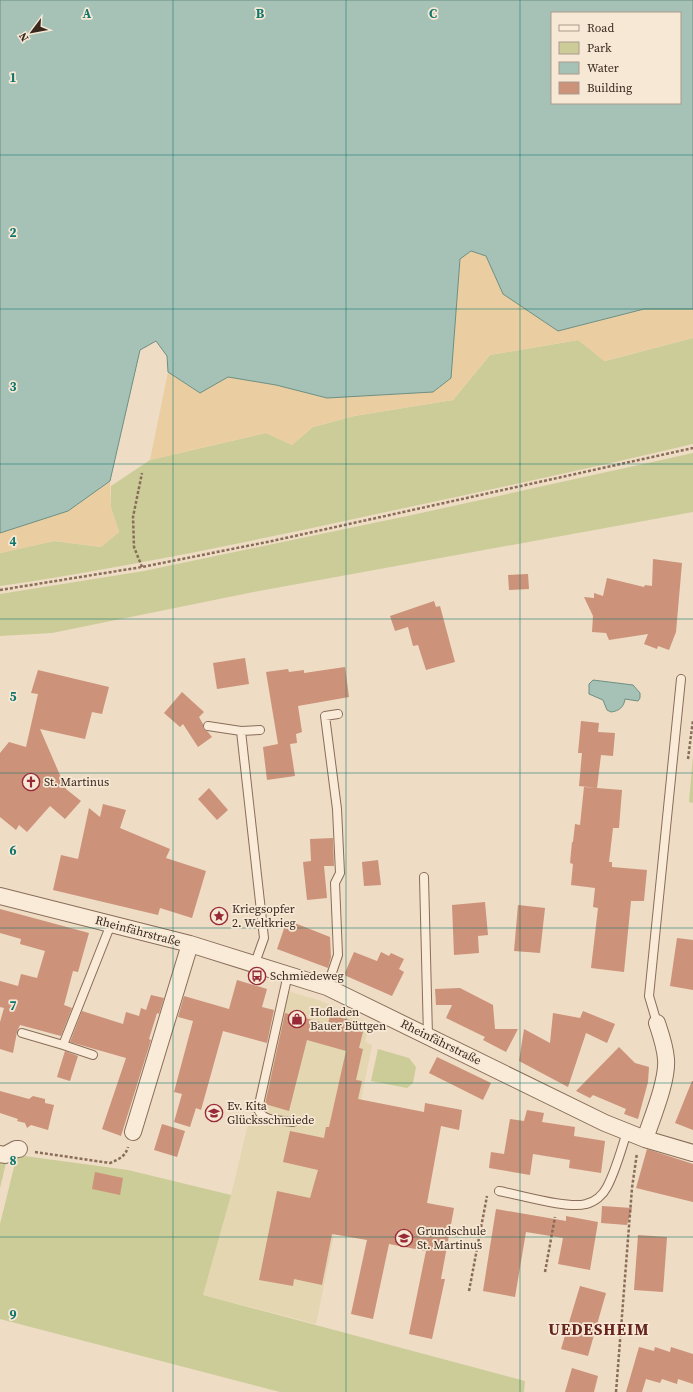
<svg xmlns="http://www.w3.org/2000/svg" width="693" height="1392" viewBox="0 0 693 1392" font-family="'Source Serif 4',serif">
	<rect width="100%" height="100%" fill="#eedcc4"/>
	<path fill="#e4d6b1" d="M281 989 321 1001 370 1024 365 1042 372 1045 316 1324 203 1295 231 1195Z"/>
	<path fill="#cccc98" d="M693 338V444C579 471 464 495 349 520 233 545 117 569 0 586V553L54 541 101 547 119 532 111 508V486L150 460 266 433 292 445 313 427 354 416 453 400 490 355 578 340 605 361Z
		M693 453V512L259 591 52 633 0 636V594L144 571 412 515Z
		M693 756V803L689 802Z
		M378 1049 409 1058 416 1067 413 1083 407 1088 371 1081Z
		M17 1155 128 1170 231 1195 203 1295 525 1381 524 1392H280L0 1319V1224Z
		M0 1162 6 1163 0 1188Z"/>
	<path fill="#eacea1" d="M470 251 486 256 503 294 558 331 644 309H693V338L604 361 578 340 490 355 453 400 354 416 313 427 292 445 266 433 150 460 168 372 199 393 228 377 276 385 451 378 460 259Z
		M110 481 111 508 119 532 101 547 54 541 0 553V533L68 511Z"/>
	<path fill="#a6c1b6" stroke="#6d9083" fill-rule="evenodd" d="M0 0H693V309H644L558 331 503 294 486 256 471 251 460 259 451 378 433 392 327 398 276 385 228 377 200 393 168 372 167 356 156 341 140 350 110 481 68 511 0 533ZM552 13H680V103H552Z
		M593 680 633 685 640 693V698L638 701 625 699C624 707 619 711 611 712L607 710 603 700 589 694V684Z"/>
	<path fill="#cc927a" d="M653 559 682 563 676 632 669 650 658 646 657 649 644 644 648 634 609 640 606 633 592 632 593 616 584 597 594 598V593L603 596 607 578 644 587 645 585 652 586Z
		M528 574 529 589 509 590 508 575Z
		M434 601 436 607 440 606 455 662 426 670 418 645 413 646 408 627 395 631 390 616Z
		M245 658 249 684 217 689 213 663Z
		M345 667 349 697 298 706 302 732 296 734 297 743 290 744 295 776 267 780 263 747 278 744 266 672 288 669 289 672 304 670V673Z
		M38 670 109 687 102 714 92 712 85 739 40 729 66 789 81 801 65 819 50 806 27 832 19 825 16 830 0 817V753L9 742 26 747 38 694 31 693Z
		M182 692 204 712 199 717 203 724V728L208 732 212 737 198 747 183 724 180 727 164 713Z
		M581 721 599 723 598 732 615 733 613 756 601 755 597 788 579 786 582 753H578Z
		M584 787 622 790 619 828H613L609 862H612V867L647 870 644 901H631L624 972 591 968 598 908 593 907 595 888 571 885 573 864 570 863 572 842H573L575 824 580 825Z
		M209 788 228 810 217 820 198 799Z
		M103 804 126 810 120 828 170 849 166 858 206 871 192 918 160 908 158 915 53 890 61 855 78 859 89 808 100 817Z
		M333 838 334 866H324L327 898 307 900 303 862 311 861 310 839Z
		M378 860 381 885 364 886 362 862Z
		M485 902 488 935 478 936 479 953 454 955 452 905Z
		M518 905 545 908 540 953 514 951Z
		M0 909 89 933 78 972 73 971 64 1005 72 1008 61 1036 20 1025 17 1032 13 1053 0 1049V1022L4 1008 0 1007V981L18 986 21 974 37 978 45 951 20 944 21 939 0 933Z
		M287 920 330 937 331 957 328 968 277 949Z
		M677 938 693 940V990L670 986Z
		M354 952 377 961 381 952 389 956 391 953 404 959 399 969 404 972 392 996 344 975Z
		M237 980 267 989 262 1007 274 1010 267 1043 223 1031 201 1110 196 1108 190 1127 174 1122 182 1094 174 1092 193 1021 178 1017 184 996 229 1009Z
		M460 988 493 1005 495 1029H518L506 1052 483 1040 485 1037 446 1018 452 1005H436L435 989Z
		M151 995 164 998 159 1014 157 1013 149 1039 151 1040 121 1136 102 1129 126 1058 70 1042 82 1011 123 1024 126 1012 139 1016 141 1008 146 1010Z
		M583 1011 615 1024 607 1043 586 1033 568 1087 519 1061 524 1029 550 1043 553 1013 580 1018Z
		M285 1013 328 1024 330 1015 365 1024 359 1048 363 1049 356 1080 362 1081 358 1099 424 1112 425 1103 462 1110 459 1130 441 1126 427 1203 454 1208 441 1279H445L432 1339 409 1334 426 1251 389 1244 373 1319 351 1314 367 1240 332 1234 322 1285 294 1279 293 1286 259 1280 277 1191 310 1198 318 1170 283 1162 290 1131 324 1138 326 1127H329L346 1051 307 1040 289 1111 265 1104Z
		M619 1047 635 1063 649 1067 648 1082 638 1119 624 1114 626 1109 593 1095 590 1098 576 1091Z
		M65 1051 78 1056 70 1081 57 1077Z
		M437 1057 491 1083 483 1100 429 1073Z
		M692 1081H693V1130L675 1123Z
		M0 1091 29 1099 33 1096 45 1099V1103L54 1105 48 1130 31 1125 27 1128 25 1123 17 1121 18 1119 0 1113Z
		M527 1110 544 1113 542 1122 575 1127 574 1136 605 1141 601 1173 569 1168 570 1160 533 1154 530 1175 489 1168 491 1152 504 1154 510 1119 524 1121Z
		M162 1124 185 1131 177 1157 154 1150Z
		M647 1149 693 1164V1202L636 1188Z
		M95 1172 123 1178 120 1195 92 1189Z
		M602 1206 632 1208 627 1225 601 1223Z
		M496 1209 566 1221V1216L598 1222 590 1270 558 1264 563 1238 526 1232 515 1297 483 1291Z
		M638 1235 667 1237 663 1292 634 1290Z
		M580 1286 606 1293 588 1356 561 1349Z
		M639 1347 654 1351 655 1347 670 1352 671 1347 693 1354V1384L678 1379 677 1384 662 1379 660 1383 646 1379 642 1392H626Z
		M572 1368 598 1376 594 1392H565Z"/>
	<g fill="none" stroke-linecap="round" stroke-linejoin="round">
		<defs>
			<path id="service" d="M208 726 241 731 264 938 255 963
				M241 731 260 730
				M424 877 428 1036
				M288 974 258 1109C262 1122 281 1120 293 1122
				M327 987 338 955 335 883 340 873 337 809 325 716 338 714
				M657 1023 649 996 681 679
				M22 1033 63 1045 111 924
				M63 1045 93 1055
				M499 1191C521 1195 567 1209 586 1204 595 1202 603 1195 607 1187 616 1170 621 1150 627 1132"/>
			<path id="minor" d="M0 896 190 944 327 987 605 1123 645 1139 693 1153
				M133 1132 190 944
				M645 1139C652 1118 668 1080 666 1059 665 1046 661 1035 657 1023
				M0 1154 5 1155 16 1149H19"/>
		</defs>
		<use href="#service" stroke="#896d5a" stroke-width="10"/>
		<use href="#minor" stroke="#896d5a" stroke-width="18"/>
		<path stroke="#896d5a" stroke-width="2.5" stroke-dasharray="3 2" stroke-linecap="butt" d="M142 567 134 547 133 517 142 473
			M0 590 142 567 272 541 693 448
			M688 759 693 720
			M35 1152 110 1163C119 1159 125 1157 128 1147
			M545 1272 555 1217
			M469 1291 487 1196
			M616 1392 632 1188 637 1153"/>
		<use href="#service" stroke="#f9ebd7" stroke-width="8"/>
		<use href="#minor" stroke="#f9ebd7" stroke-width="16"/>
	</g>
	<path fill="none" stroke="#0f766e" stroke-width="1" stroke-opacity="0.55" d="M173 0V1392M346 0V1392M520 0V1392M0 155H693M0 309H693M0 464H693M0 619H693M0 773H693M0 928H693M0 1083H693M0 1237H693"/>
	<defs>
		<symbol id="church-ring" viewBox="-11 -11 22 22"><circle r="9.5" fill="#f6e8d4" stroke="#982a38" stroke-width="1.5"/><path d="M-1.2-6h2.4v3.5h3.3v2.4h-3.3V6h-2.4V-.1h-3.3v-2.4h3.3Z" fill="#982a38"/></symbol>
		<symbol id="sight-ring" viewBox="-11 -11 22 22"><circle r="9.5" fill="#f6e8d4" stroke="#982a38" stroke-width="1.5"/><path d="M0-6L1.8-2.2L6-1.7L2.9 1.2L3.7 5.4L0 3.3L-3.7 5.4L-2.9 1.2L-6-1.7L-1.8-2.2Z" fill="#982a38"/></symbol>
		<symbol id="bus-ring" viewBox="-11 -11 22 22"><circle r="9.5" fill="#f6e8d4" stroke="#982a38" stroke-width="1.5"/><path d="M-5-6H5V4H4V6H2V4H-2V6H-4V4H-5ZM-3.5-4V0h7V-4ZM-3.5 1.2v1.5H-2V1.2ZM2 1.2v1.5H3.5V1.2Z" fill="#982a38"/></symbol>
		<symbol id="shop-ring" viewBox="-11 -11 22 22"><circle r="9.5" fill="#f6e8d4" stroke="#982a38" stroke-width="1.5"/><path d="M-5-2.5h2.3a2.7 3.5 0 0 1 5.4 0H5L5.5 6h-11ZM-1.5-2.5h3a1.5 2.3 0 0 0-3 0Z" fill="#982a38"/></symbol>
		<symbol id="school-ring" viewBox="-11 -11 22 22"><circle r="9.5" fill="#f6e8d4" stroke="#982a38" stroke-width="1.5"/><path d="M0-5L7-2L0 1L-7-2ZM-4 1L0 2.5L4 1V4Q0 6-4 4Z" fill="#982a38"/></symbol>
	</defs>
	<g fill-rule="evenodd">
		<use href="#church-ring" x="21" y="772" width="20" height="20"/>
		<use href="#sight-ring" x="209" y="906" width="20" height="20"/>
		<use href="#bus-ring" x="247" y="966" width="20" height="20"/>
		<use href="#shop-ring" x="287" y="1009" width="20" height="20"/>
		<use href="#school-ring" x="204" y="1103" width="20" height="20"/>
		<use href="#school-ring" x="394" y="1228" width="20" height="20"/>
	</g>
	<g text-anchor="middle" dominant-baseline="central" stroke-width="3.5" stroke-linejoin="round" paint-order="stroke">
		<g font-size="12" fill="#39281e" stroke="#f6e8d4" text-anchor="start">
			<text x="44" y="782">St. Martinus</text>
			<text x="232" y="909">Kriegsopfer<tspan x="232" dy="14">2. Weltkrieg</tspan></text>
			<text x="270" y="976">Schmiedeweg</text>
			<text x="310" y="1012">Hofladen<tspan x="310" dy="14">Bauer Büttgen</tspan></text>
			<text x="227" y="1106">Ev. Kita<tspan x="227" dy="14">Glücksschmiede</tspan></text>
			<text x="417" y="1231">Grundschule<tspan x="417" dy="14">St. Martinus</tspan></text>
		</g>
		<g font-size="12" fill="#39281e" stroke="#f6e8d4">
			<text transform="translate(138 931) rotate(15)">Rheinfährstraße</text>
			<text transform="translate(441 1042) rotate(26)">Rheinfährstraße</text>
		</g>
		<g font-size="16" font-weight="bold" letter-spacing="1" fill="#65241e" stroke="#f6e8d4">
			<text x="599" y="1329">UEDESHEIM</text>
		</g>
	</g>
	<g font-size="13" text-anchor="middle" font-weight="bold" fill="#0f766e" stroke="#f6e8d4" stroke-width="3.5" stroke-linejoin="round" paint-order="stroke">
		<text x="87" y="18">A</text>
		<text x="260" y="18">B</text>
		<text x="433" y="18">C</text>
		<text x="13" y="82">1</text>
		<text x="13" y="237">2</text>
		<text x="13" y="391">3</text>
		<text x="13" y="546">4</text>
		<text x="13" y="701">5</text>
		<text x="13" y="855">6</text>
		<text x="13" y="1010">7</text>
		<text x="13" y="1165">8</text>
		<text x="13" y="1319">9</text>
	</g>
	<rect x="551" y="12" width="130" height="92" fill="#f6e8d4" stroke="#aa9b8b"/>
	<rect x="559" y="25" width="20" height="6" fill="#f9ebd7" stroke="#aa9b8b"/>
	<text x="587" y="32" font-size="12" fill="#39281e">Road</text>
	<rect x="559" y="42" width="20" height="12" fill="#cccc98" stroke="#aa9b8b"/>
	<text x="587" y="52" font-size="12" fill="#39281e">Park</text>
	<rect x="559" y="62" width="20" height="12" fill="#a6c1b6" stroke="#aa9b8b"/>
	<text x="587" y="72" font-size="12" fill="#39281e">Water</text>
	<rect x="559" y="82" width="20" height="12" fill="#cc927a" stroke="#aa9b8b"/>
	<text x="587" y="92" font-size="12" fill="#39281e">Building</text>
	<g transform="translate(32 32) rotate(238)" stroke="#f6e8d4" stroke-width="3" paint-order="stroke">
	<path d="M0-3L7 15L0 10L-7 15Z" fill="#39281e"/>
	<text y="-6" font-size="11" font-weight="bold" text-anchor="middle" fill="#39281e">N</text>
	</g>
</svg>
